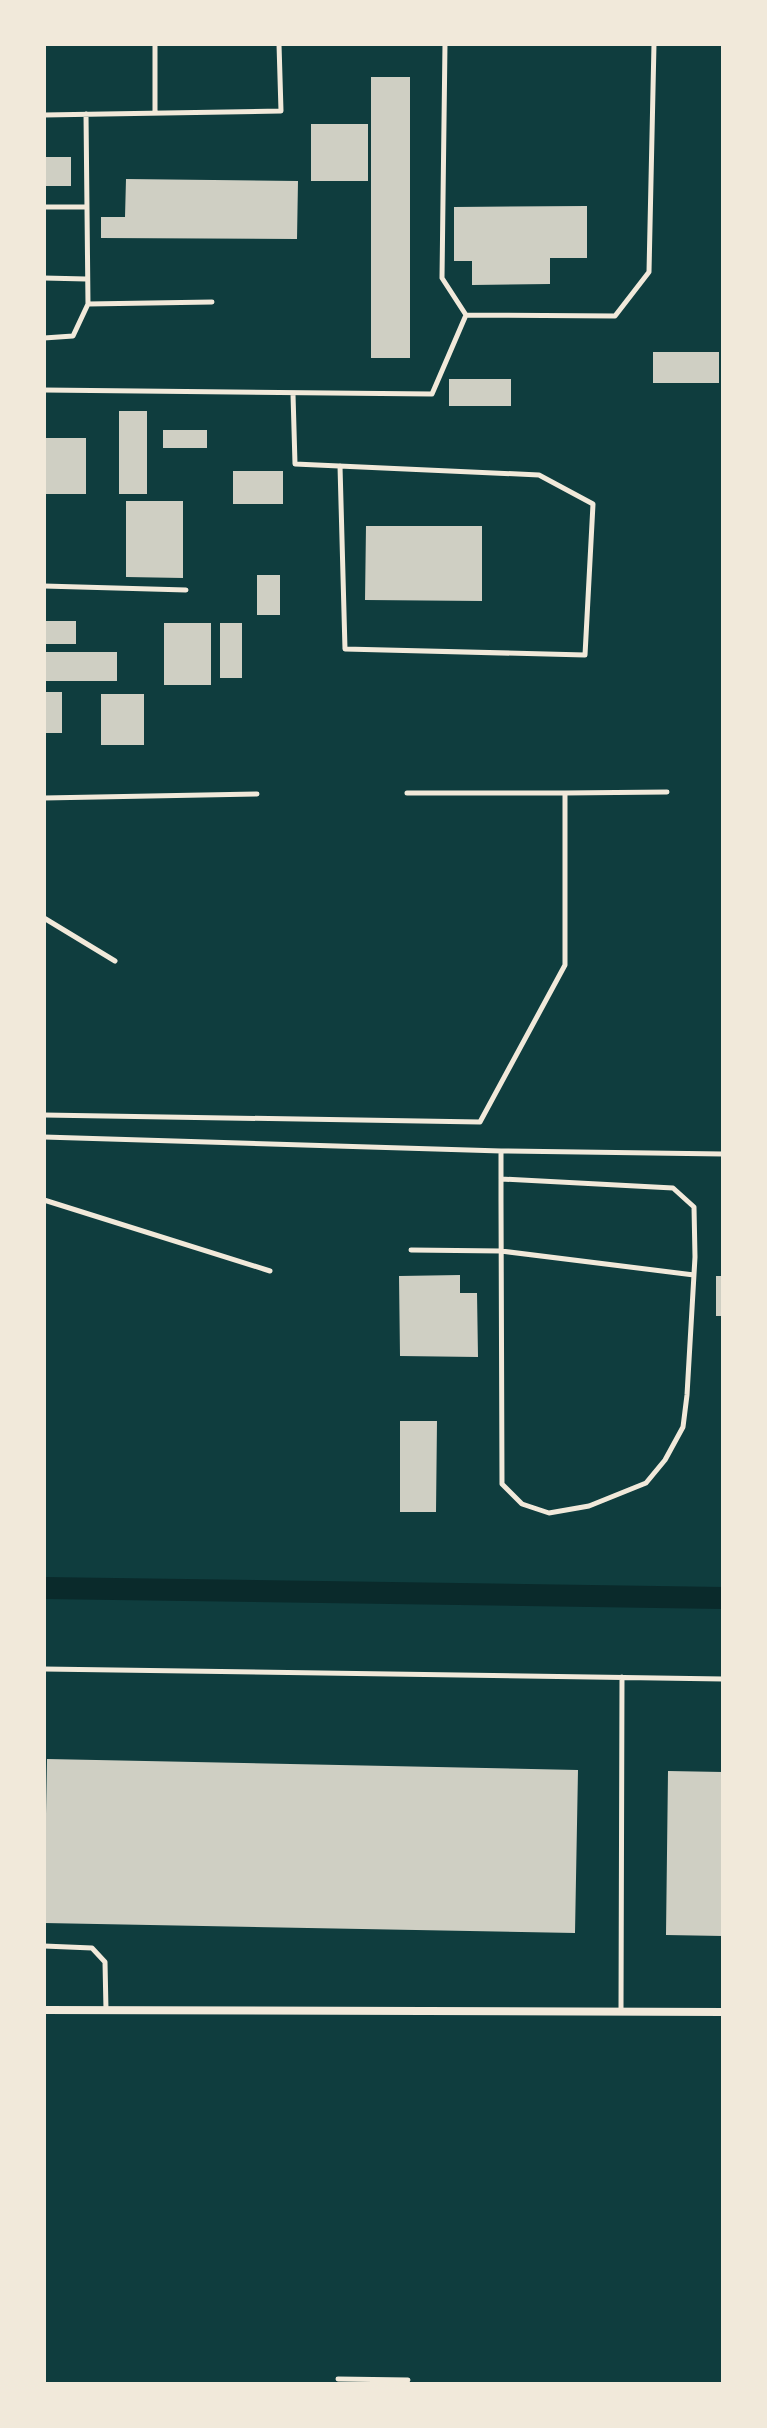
<svg xmlns="http://www.w3.org/2000/svg" width="767" height="2428" viewBox="0 0 767 2428" font-family="Arial,sans-serif">
	<rect width="100%" height="100%" fill="#0f3d3e"/>
	<g fill="none" stroke-linecap="round" stroke-linejoin="round">
		<path stroke="#0a2a2b" stroke-width="22" d="M44 1588 723 1598"/>
	</g>
	<path fill="#cfcfc3" d="M371 77H410V358H371Z
		M311 124H368V181H311Z
		M44 157H71V186H44Z
		M126 179 298 181 297 239 101 238V217H125Z
		M587 206V258H550V284L472 285V261H454V207Z
		M653 352H719V383H653Z
		M449 379H511V406H449Z
		M119 411H147V494H119Z
		M163 430H207V448H163Z
		M44 438H86V494H44Z
		M233 471H283V504H233Z
		M126 501H183V578L126 577Z
		M366 526H482V601L365 600Z
		M257 575H280V615H257Z
		M44 621H76V644H44Z
		M164 623H211V685H164Z
		M220 623H242V678H220Z
		M44 652H117V681H44Z
		M44 692H62V733H44Z
		M101 694H144V745H101Z
		M460 1275V1293H477L478 1357 400 1356 399 1276Z
		M716 1276H723V1316H716Z
		M400 1421H437L436 1512H400Z
		M47 1759 578 1770 575 1933 44 1923Z
		M668 1771 723 1772V1936L666 1935Z"/>
	<g fill="none" stroke-linecap="round" stroke-linejoin="round">
		<path stroke="#f1e9da" stroke-width="5" d="M155 44V112
			M445 44 442 278 466 315
			M44 115 281 111 279 44
			M44 207H87
			M44 278 86 279
			M88 304 212 302
			M44 338 73 336 88 304 86 114
			M44 390 432 394 466 315 615 316 649 272 654 44
			M293 394 295 464 539 475 593 504 585 655 345 649 340 466
			M44 586 186 590
			M565 793 667 792
			M44 798 257 794
			M44 918 115 961
			M44 1115 480 1122 565 965V793H407
			M44 1137 501 1151 723 1154
			M501 1151V1201L502 1484 522 1504 549 1513 589 1506 646 1483 665 1460 683 1427 687 1395 695 1257 694 1207 673 1188 501 1179
			M44 1200 270 1271
			M411 1250 501 1251 694 1275
			M44 1669 723 1679
			M44 1946 92 1948 105 1962 106 2010
			M621 2011 622 1677
			M338 2379 408 2380"/>
		<path stroke="#f1e9da" stroke-width="8" d="M44 2010 723 2012"/>
	</g>
	<rect width="767" height="2428" fill="none" stroke="#f1e9da" stroke-width="92"/>
</svg>
